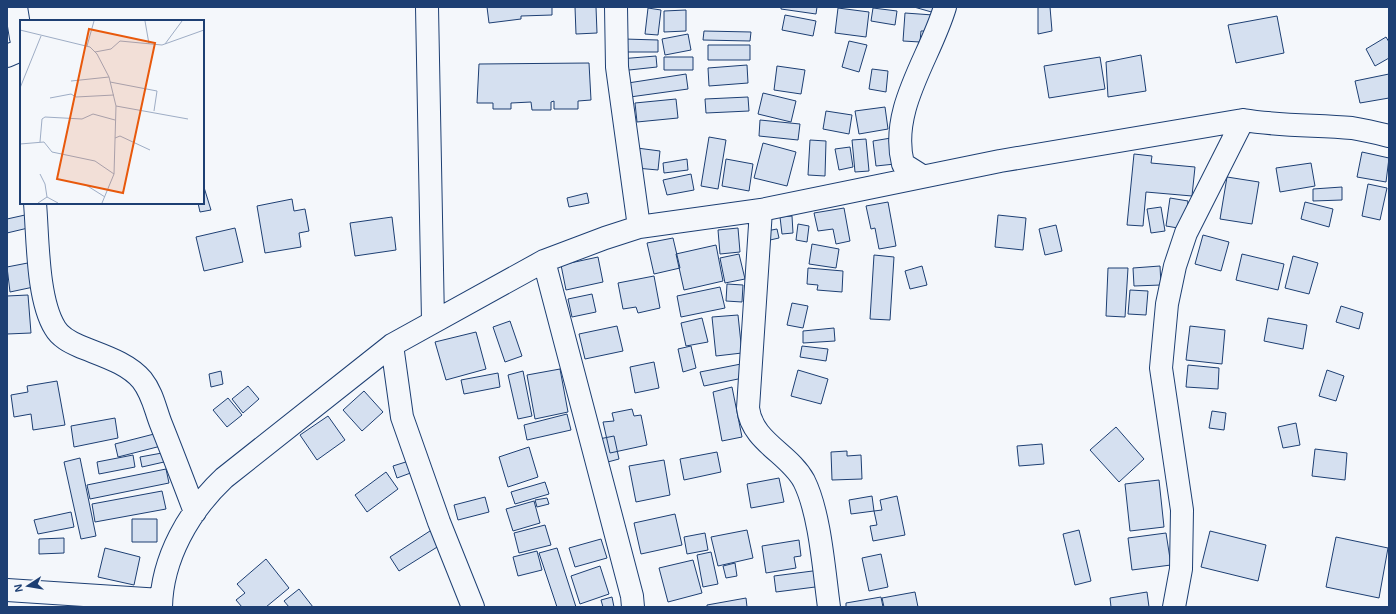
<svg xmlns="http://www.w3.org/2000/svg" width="1396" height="614" viewBox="0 0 1396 614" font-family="Helvetica,sans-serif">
	<rect width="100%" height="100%" fill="#f4f7fb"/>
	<path fill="#d5e0f0" stroke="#1d3f73" d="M487 7H552V15L521 16V19L489 23Z
		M575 7H596L597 33 576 34Z
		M781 7H817L816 14 781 9Z
		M914 7H936L935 13Z
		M1038 7H1050L1052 31 1038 34Z
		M648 8 661 10 658 35 645 34Z
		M838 8 869 12 866 37 835 33Z
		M873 8 897 11 895 25 871 21Z
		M686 10V31L664 32V11Z
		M905 13 933 15 932 31H921L920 42 903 41Z
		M785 15 816 21 813 36 782 30Z
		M1277 16 1284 53 1236 63 1228 25Z
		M704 31 751 32 750 41 703 40Z
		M688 34 691 50 665 55 662 39Z
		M1386 37 1389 42V58L1375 66 1366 49Z
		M624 39 658 40V52H624Z
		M849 41 867 45 859 72 842 67Z
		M708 45H750V60H708Z
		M1141 55 1146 91 1108 97 1106 62Z
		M656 56 657 67 620 71 619 59Z
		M664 57H693V70H664Z
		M1100 57 1105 89 1049 98 1044 66Z
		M589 63 591 100 578 101V109H554V101L551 102V110H532L531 102 511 103V109H493V103H477L479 64Z
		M747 65 748 83 709 86 708 68Z
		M777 66 805 70 801 94 774 90Z
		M872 69 888 71 886 92 869 89Z
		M686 74 688 89 630 97 628 83Z
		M1389 74V98L1360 103 1355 81Z
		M763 93 796 101 791 122 758 114Z
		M748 97 749 111 706 113 705 99Z
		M676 99 678 118 637 122 635 103Z
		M885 107 888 129 859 134 855 111Z
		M826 111 852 115 849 134 823 129Z
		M760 120 800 124 798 140 759 136Z
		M709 137 726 140 718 189 701 186Z
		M891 138 895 164 876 166 873 141Z
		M866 139 869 171 855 172 852 140Z
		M810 140 826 141 825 176 808 175Z
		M763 143 796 152 787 186 754 178Z
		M850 147 853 167 839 170 835 149Z
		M637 148 660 151 658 170 636 168Z
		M1362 152 1389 158 1386 182 1357 177Z
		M1134 154 1152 156 1151 163 1195 167 1192 196 1146 192 1143 226 1127 225Z
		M687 159 688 170 664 173 663 163Z
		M726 159 753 164 749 191 722 186Z
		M1311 163 1315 186 1280 192 1276 168Z
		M691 174 694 190 667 195 663 180Z
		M1227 177 1259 182 1252 224 1220 219Z
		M203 184 211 210 200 212 198 203H203Z
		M1368 184 1387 188 1380 220 1362 216Z
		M1342 187V200L1313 201V189Z
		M587 193 589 203 569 207 567 198Z
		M1170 198 1188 201 1184 229 1166 226Z
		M292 199 294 211 305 209 309 231 299 233 301 247 265 253 257 206Z
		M888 202 896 246 879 249 875 228 871 229 866 206Z
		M1305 202 1333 209 1329 227 1301 219Z
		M1161 207 1165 231 1151 233 1147 209Z
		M844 208 850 241 836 244 833 229 818 231 814 213Z
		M25 215 28 228 7 233V219Z
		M998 215 1026 218 1023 250 995 247Z
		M792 216 793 233 782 234 780 217Z
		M392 217 396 250 355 256 350 223Z
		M798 224 809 226 807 242 796 240Z
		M1056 225 1062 251 1045 255 1039 229Z
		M235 228 243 262 204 271 196 237Z
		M738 228 740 252 720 254 718 230Z
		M777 229 779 238 752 244 750 234Z
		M1203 235 1229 242 1221 271 1195 264Z
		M673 238 680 268 654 274 647 243Z
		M812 244 839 249 836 268 809 264Z
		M716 245 723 281 684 290 676 254Z
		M739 254 745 279 725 283 720 258Z
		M1242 254 1284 264 1278 290 1236 280Z
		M874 255 894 257 890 320 870 319Z
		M1293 256 1318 263 1309 294 1285 288Z
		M598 257 603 282 566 290 561 265Z
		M38 261 43 285 10 292 7 267Z
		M922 266 927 285 910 289 905 271Z
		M1160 266 1161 285 1134 286 1133 268Z
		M808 268 843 271 842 292 817 290 818 285 807 284Z
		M1108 268H1128L1125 317 1106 316Z
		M654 276 660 308 638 313 636 307 623 309 618 283Z
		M727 284 743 285 742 302 726 301Z
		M720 287 725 308 681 317 677 296Z
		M1130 290 1148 291 1146 315 1128 314Z
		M592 294 596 312 572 317 568 299Z
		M28 295 31 333 7 334V296Z
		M792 303 808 306 803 328 787 325Z
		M1341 306 1363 313 1359 329 1336 322Z
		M738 315 742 353 716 356 712 317Z
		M702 318 708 342 686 346 681 323Z
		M1268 318 1307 325 1303 349 1264 341Z
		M510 321 522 356 505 362 493 327Z
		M617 326 623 351 585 359 579 334Z
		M1190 326 1225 330 1222 364 1186 360Z
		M834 328 835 341 803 343V331Z
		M476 332 486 369 446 380 435 342Z
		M691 346 696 368 683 372 678 349Z
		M802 346 828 349 826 361 800 357Z
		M654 362 659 388 635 393 630 367Z
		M741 364 743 378 704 386 700 372Z
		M1188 365 1219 368 1218 389 1186 387Z
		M560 369 568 412 535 419 527 375Z
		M798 370 828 379 821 404 791 396Z
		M1327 370 1344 376 1336 401 1319 396Z
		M221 371 223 384 211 387 209 374Z
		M523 371 532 416 518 419 508 375Z
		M498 373 500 387 464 394 461 380Z
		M57 381 65 425 33 430 31 414 14 417 11 395 28 392 27 386Z
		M248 386 259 399 243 413 232 399Z
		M732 387 742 437 722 441 713 392Z
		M364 391 383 412 362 431 343 410Z
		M228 398 242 415 227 427 213 410Z
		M632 409 634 416 641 415 647 445 610 453 603 422 614 421 612 413Z
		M1212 411 1226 413 1224 430 1209 428Z
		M567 414 571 430 527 440 524 425Z
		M328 416 345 440 317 460 300 435Z
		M115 418 118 438 74 447 71 426Z
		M1296 423 1300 445 1283 448 1278 427Z
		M1116 427 1144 459 1119 482 1090 450Z
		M158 433 161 446 118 457 115 444Z
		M614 436 619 459 604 463 599 439Z
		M1042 444 1044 464 1019 466 1017 446Z
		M529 447 538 477 508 487 499 457Z
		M1315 449 1347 453 1345 480 1312 476Z
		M847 451V456L861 455 862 479 832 480 831 452Z
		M717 452 721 472 684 480 680 459Z
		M162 453 164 462 142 467 140 457Z
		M133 455 135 467 99 474 97 462Z
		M80 458 96 536 81 539 64 462Z
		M412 460 416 471 397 478 393 466Z
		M664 460 670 495 636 502 629 466Z
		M166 469 169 483 90 499 87 485Z
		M386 472 398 489 367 512 355 495Z
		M779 478 784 502 751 508 747 484Z
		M1159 480 1164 527 1130 531 1125 484Z
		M545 482 549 494 515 504 511 492Z
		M162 491 166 509 95 522 92 504Z
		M872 496 874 511 851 514 849 500Z
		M897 496 905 535 873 541 870 526 877 525 874 511 882 510 880 500Z
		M485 497 489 512 458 520 454 505Z
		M547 498 549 504 537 507 535 500Z
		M534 501 540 523 513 531 506 509Z
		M71 512 74 527 38 534 34 520Z
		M675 514 682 545 641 554 634 523Z
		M132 519H157V542H132Z
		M545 525 551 545 519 553 514 533Z
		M433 529 442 544 399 571 390 557Z
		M747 530 753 558 718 566 711 537Z
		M1079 530 1091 581 1075 585 1063 534Z
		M1210 531 1266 545 1258 581 1201 567Z
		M705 533 708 550 687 554 684 537Z
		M1166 533 1171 565 1132 570 1128 538Z
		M1336 537 1388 548 1379 598 1326 587Z
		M64 538V553L39 554V539Z
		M601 539 607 558 575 567 569 548Z
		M799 540 801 556 794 557 796 568 766 573 762 546Z
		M105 548 140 557 134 585 98 577Z
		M557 548 576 607H557L539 553Z
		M537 551 542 570 518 576 513 557Z
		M711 552 718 584 703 587 697 555Z
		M881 554 888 587 869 591 862 558Z
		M266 559 289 588 266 607H242L236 600 245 593 237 584Z
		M693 560 702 593 668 602 659 568Z
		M735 563 737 576 726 578 723 566Z
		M600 566 609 594 580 604 571 576Z
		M828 569 831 585 776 592 774 576Z
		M299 589 313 607H289L284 601Z
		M915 592 918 607H884L882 598Z
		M1147 592 1149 607H1111L1110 598Z
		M612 597 614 607H603L601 600Z
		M881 597 883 607H846V603Z
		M746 598 747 607H707V605Z"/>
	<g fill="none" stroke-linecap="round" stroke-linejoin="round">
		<defs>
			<path id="minor" d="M16 7 21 38
				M427 7 433 321
				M616 7 617 67 639 227
				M7 56 21 50
				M922 176 903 164C889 109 930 58 945 7
				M35 203C38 238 37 299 55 328 60 337 70 342 79 346 100 355 127 362 142 380 153 394 155 409 161 424 173 454 184 483 195 512
				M761 210 748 408C752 442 789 453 804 481 820 513 824 571 829 607
				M544 261 632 596 633 607
				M392 345 402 417 439 522 473 607
				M7 590 161 600
				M161 607C162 558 189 511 224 478L392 345 544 261 605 238 639 227 761 210 1000 161 1243 120C1280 126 1316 125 1352 128 1364 130 1377 133 1389 136
				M1174 607 1181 569 1182 510 1161 368 1167 304 1175 266 1186 233 1243 120"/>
		</defs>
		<use href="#minor" stroke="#1d3f73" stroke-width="24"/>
		<use href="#minor" stroke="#f4f7fb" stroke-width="22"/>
	</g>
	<g transform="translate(20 20)">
		<rect width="184" height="184" fill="#f4f7fb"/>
		<path fill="none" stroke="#9eadc5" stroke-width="1" d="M125 1 129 24M0 10 70 27 77 34 89 57 96 86 94 154 82 183M145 24 162 1M67 26 74 1M75 32 91 29 100 21 142 25 184 10M51 61 89 57M90 62 137 71 134 91M0 68 21 16M30 78 51 74 56 77 94 75M96 86 168 99M95 118 100 116 130 130M20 122 22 99 25 97 62 99 73 94 95 100M0 124 24 122 32 132 75 141 94 154M20 154 25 164 27 177M66 165 85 177M18 183 27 177 38 183"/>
		<path fill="#e8590c" fill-opacity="0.15" stroke="#e8590c" stroke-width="2" d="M69 9 135 23 103 173 37 159Z"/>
		<rect width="184" height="184" fill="none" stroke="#1d3f73" stroke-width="2"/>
	</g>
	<rect width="1396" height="614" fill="none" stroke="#1d3f73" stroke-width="16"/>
	<g transform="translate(28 586) rotate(258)" stroke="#f4f7fb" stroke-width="3" paint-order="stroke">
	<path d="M0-3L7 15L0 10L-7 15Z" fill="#1d3f73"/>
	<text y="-6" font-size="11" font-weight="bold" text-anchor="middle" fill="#1d3f73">N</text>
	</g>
</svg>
